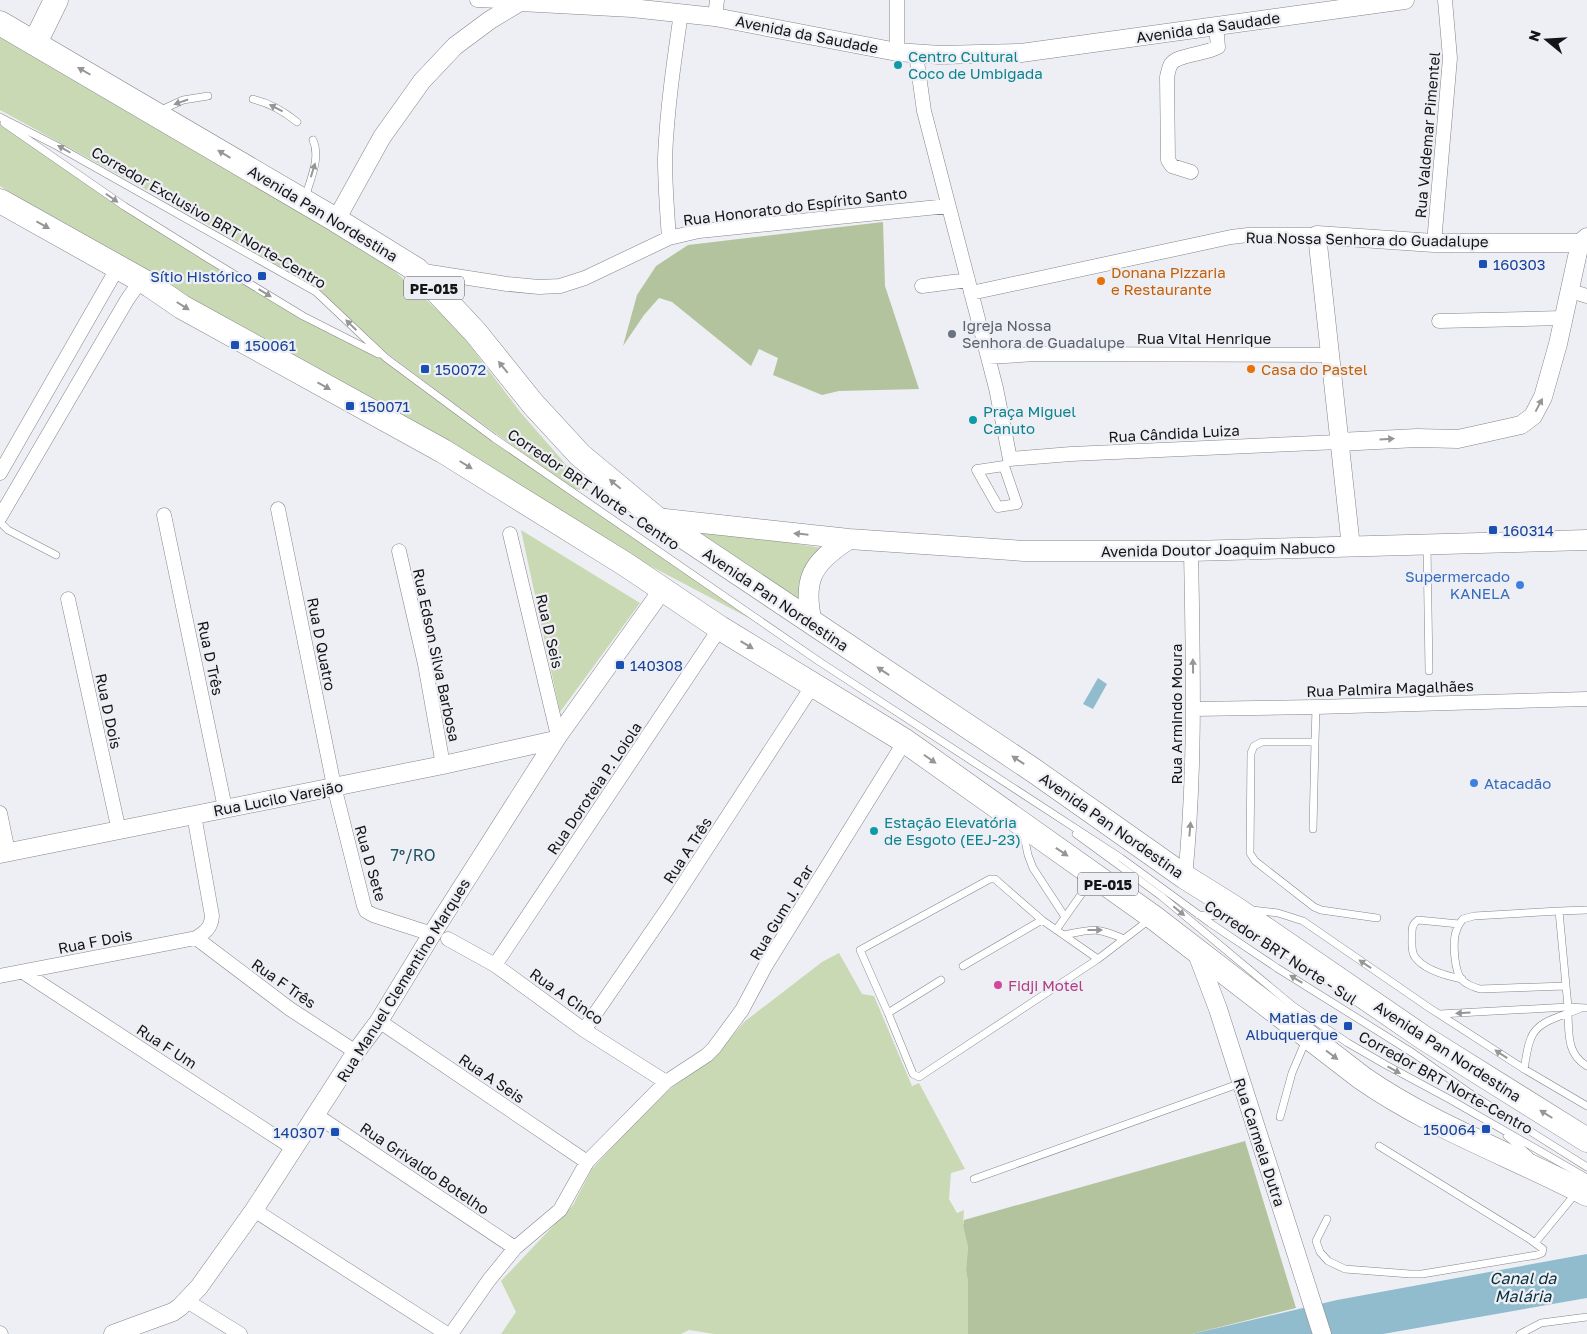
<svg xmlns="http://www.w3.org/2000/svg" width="1587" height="1334" viewBox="0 0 1587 1334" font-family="'Golos Text',sans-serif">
	<rect width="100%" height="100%" fill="#eeeff4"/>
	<path fill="#c9d9b4" d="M0 33 377 255 456 327 521 413 589 491 573 489 456 405 388 354 319 290 176 206 0 110Z
		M0 120 209 259 386 358 514 451 783 636 607 543 235 330 0 186Z
		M686 526 834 550 802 611Z
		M521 530 640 603 560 712Z
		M839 953 862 994 874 996 912 1086 919 1083 965 1169 951 1173 949 1199 957 1213 964 1210 963 1226 968 1247 966 1270 968 1282V1334H714L689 1330 681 1334H501L516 1312 501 1281 573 1205 592 1169 657 1099 718 1053 744 1022 822 962Z"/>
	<path fill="#b3c39e" d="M883 222 885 286 919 389 839 391 822 395 773 375 778 358 759 349 751 366 672 302 659 298 644 315 623 346 637 295 656 266 688 245Z
		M1245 1141 1296 1308 1192 1334H968V1282L966 1270 968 1247 963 1226 964 1220Z"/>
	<path fill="#91bcce" d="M1098 678 1107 684 1093 709 1083 704Z
		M1587 1254V1298L1383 1334H1192L1337 1300Z"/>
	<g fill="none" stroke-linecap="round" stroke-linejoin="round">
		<defs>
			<path id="service" d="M253 99C269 103 284 111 297 122
				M159 111 183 100 208 96
				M0 117 57 146 316 292 386 358 494 438 820 662 1121 858 1210 923 1277 968 1413 1053 1471 1094 1587 1167
				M4 123 124 206 209 259 303 316 378 354
				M305 198C310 180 321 158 313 140
				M0 522 8 530 56 555
				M1427 546 1429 671
				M1316 707 1315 742H1262L1254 746 1251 753 1250 853 1255 861 1314 907 1321 910 1377 918
				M1313 829 1315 742
				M1023 831 1028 855 1033 868 1065 917
				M1076 834 1161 896 1293 1006 1348 1043 1386 1065 1451 1100 1587 1178
				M1252 910 1278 913 1303 921 1428 1007 1524 1069 1587 1106
				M1559 911 1587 910
				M1199 915 1235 917
				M1042 920 1098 959
				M1459 924 1418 920C1411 925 1412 930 1412 938 1412 944 1411 952 1415 957 1424 970 1447 976 1462 979
				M1056 930 1092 879
				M1064 935C1093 929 1096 927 1124 939
				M941 980 888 1013 860 950 990 879H995L1042 920 963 966
				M1565 986 1480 989C1473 987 1467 985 1462 980 1454 971 1452 940 1457 929 1458 925 1461 922 1463 919L1474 916 1559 911 1568 1007
				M888 1013 913 1074 919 1077 1098 959 1149 920
				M1440 1014 1568 1007 1587 1008
				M1568 1014C1569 1035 1567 1054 1587 1066
				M1524 1069C1526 1059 1527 1047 1531 1038 1538 1019 1565 1016 1581 1008
				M1280 1117 1292 1073 1306 1040
				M1507 1136 1529 1155
				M974 1179 1241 1083
				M1327 1219 1316 1241 1320 1252 1328 1261 1345 1269 1410 1274H1422L1537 1255 1542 1253 1543 1249 1528 1238 1379 1146
				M1535 1243 1576 1193
				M1520 1334 1541 1323 1587 1317"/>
			<path id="pedestrian" d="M1004 466 1017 504 998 507 977 470Z"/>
			<path id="minor" d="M477 0 520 2
				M897 0V52
				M715 17 717 0
				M916 54 924 111 996 388 1010 459 1071 454 1339 442
				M1191 172 1172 166 1168 160 1167 77C1168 73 1169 67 1171 64 1177 55 1206 54 1218 47L1216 26
				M669 238C667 211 665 185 665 158 667 109 674 61 681 13
				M1434 243 1450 58 1445 0
				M417 270 507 284 539 287 560 286 585 278 669 238 699 231 948 206
				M922 286 968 280
				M1568 290 1587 296
				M971 293 1231 237 1248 235H1317
				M1439 321 1562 318
				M988 357 1036 354 1330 355
				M0 473 118 267
				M278 509 334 786 364 906 366 911 373 915 432 934
				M164 515 225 808
				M0 517 127 300 141 280
				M510 534 558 736
				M399 551 425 664 443 765
				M68 599 119 831
				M1194 709 1316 707 1587 699
				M0 813 8 852
				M1185 877C1196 769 1193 660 1191 551
				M196 938 290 1009 356 1052
				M448 939 495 965 584 1030 666 1082
				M495 965 720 628
				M23 972 293 1148
				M0 976 196 938C205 932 211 929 212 916L194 815
				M379 1021 587 1162
				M584 1030 668 908 813 685
				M316 1115 515 1248
				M254 1210 447 1334
				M187 1301 240 1334
				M0 1333 1 1334
				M451 1334 489 1280 515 1248 560 1210 587 1162 666 1082 707 1055 714 1048 742 1010 766 965 905 741"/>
			<path id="tertiary" d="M336 220 382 137 422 81 455 46 490 20 520 2 632 8 715 17 897 52 940 55 1021 53 1405 0
				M1339 442 1417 438 1458 439 1521 425 1533 416 1543 397 1558 344 1580 243
				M1351 547 1317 235 1434 243H1580L1587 237
				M0 854 443 765 555 740
				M1196 951 1218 1009 1322 1334
				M113 1334 173 1312 180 1307 199 1287 254 1210 356 1052 379 1021 432 934 558 736 663 589"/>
			<path id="secondary" d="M656 518 849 539 1024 551H1191L1587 540
				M812 623C802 579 812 563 849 539"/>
			<path id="trunk" d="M0 23 336 220 417 270 476 333 533 404 580 455 656 518 1033 770 1185 877 1233 907 1424 1038 1587 1140
				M35 43 56 0
				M0 201 150 285 182 307 443 451 625 564 720 628 905 741 1153 917 1362 1078C1431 1126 1512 1155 1587 1194"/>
		</defs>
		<use href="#service" stroke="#848589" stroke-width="8"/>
		<use href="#pedestrian" stroke="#848589" stroke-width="11"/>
		<use href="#minor" stroke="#848589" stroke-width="15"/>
		<use href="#tertiary" stroke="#848589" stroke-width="19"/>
		<use href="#secondary" stroke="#848589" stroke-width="21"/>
		<use href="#trunk" stroke="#848589" stroke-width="25"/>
		<use href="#service" stroke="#fff" stroke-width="7"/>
		<use href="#pedestrian" stroke="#fff" stroke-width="10"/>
		<use href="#minor" stroke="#fff" stroke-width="14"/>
		<use href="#tertiary" stroke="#fff" stroke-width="18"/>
		<use href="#secondary" stroke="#fff" stroke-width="20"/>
		<use href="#trunk" stroke="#fff" stroke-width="24"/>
	</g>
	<defs><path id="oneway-solid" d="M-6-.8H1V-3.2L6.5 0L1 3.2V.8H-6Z" transform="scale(1.25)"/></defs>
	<g fill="#969697">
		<use href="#oneway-solid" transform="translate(84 71) rotate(-150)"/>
		<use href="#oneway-solid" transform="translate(181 102) rotate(161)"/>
		<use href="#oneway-solid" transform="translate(276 108) rotate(-153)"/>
		<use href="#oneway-solid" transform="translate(64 149) rotate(-150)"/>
		<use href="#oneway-solid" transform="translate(224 154) rotate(-149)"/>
		<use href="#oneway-solid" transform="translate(313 170) rotate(-73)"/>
		<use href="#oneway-solid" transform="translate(112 198) rotate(35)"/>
		<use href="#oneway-solid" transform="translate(43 225) rotate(29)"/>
		<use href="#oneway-solid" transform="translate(265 293) rotate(31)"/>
		<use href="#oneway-solid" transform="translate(183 306) rotate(32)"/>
		<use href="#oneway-solid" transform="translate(351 325) rotate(-136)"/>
		<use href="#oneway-solid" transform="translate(503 367) rotate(-129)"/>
		<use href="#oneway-solid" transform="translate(324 386) rotate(29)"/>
		<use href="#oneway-solid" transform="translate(1539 405) rotate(-62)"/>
		<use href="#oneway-solid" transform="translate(1387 439) rotate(-3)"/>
		<use href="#oneway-solid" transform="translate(466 465) rotate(32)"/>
		<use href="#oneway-solid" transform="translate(615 484) rotate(-140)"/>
		<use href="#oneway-solid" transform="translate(801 534) rotate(-174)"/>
		<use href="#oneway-solid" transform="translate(747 645) rotate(31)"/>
		<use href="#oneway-solid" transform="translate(1193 666) rotate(-91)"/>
		<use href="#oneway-solid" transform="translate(883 671) rotate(-146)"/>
		<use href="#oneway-solid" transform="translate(930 759) rotate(35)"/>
		<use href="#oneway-solid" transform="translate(1018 760) rotate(-147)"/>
		<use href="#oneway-solid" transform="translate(1190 829) rotate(-85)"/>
		<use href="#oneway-solid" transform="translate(1062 852) rotate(34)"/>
		<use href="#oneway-solid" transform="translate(1179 911) rotate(40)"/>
		<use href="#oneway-solid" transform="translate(1095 930)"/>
		<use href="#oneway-solid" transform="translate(1365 964) rotate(-146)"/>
		<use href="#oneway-solid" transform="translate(1296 979) rotate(-149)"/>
		<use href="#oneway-solid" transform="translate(1463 1013) rotate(177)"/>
		<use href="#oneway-solid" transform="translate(1501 1054) rotate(-147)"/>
		<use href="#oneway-solid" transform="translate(1332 1055) rotate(37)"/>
		<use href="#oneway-solid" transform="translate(1394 1070) rotate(29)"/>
		<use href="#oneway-solid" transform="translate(1546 1114) rotate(-148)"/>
	</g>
	<g fill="#0f9aa8" stroke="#eeeff4" stroke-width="2">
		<circle cx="898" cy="65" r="5"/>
		<circle cx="973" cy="420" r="5"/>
		<circle cx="874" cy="831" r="5"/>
	</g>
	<g fill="#1a4fb4" stroke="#eeeff4" stroke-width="2">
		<rect x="1478" y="259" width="10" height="10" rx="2.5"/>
		<rect x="257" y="271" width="10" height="10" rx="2.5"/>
		<rect x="230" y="340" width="10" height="10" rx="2.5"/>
		<rect x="420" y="364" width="10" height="10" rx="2.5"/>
		<rect x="345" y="401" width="10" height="10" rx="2.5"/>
		<rect x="1488" y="525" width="10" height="10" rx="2.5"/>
		<rect x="615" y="660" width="10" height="10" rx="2.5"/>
		<rect x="1343" y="1021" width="10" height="10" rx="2.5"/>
		<rect x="1481" y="1124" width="10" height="10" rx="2.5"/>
		<rect x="330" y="1127" width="10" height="10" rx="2.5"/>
	</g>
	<g fill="#e8710a" stroke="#eeeff4" stroke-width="2">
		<circle cx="1101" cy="281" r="5"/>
		<circle cx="1251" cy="369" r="5"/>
	</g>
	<circle fill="#6b7280" stroke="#eeeff4" stroke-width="2" cx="952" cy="334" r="5"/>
	<g fill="#3f7fe0" stroke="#eeeff4" stroke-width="2">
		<circle cx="1520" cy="585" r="5"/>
		<circle cx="1474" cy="783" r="5"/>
	</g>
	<circle fill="#d1479c" stroke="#eeeff4" stroke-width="2" cx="998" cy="985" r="5"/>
	<g text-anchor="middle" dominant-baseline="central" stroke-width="4.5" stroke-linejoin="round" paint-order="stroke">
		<g fill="#eeeff4" stroke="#565659" stroke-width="1">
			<rect x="404" y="276.5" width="60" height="23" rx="4"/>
			<rect x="1078" y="872.5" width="60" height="23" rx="4"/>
		</g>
		<g font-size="14" font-weight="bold" fill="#151517">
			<text x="434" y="288">PE-015</text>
			<text x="1108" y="884">PE-015</text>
		</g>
		<g font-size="15" fill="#151517" stroke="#eeeff4">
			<text transform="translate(1208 27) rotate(-8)">Avenida da Saudade</text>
			<text transform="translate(807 34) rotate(11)">Avenida da Saudade</text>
			<text transform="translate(1427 135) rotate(-85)">Rua Valdemar Pimentel</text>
			<text transform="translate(795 206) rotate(-7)">Rua Honorato do Espírito Santo</text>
			<text transform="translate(323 213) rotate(31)">Avenida Pan Nordestina</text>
			<text transform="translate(209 217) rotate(30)">Corredor Exclusivo BRT Norte-Centro</text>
			<text transform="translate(1367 239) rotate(1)">Rua Nossa Senhora do Guadalupe</text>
			<text x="1204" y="338">Rua Vital Henrique</text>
			<text transform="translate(1174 433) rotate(-3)">Rua Cândida Luiza</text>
			<text transform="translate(594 489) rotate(34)">Corredor BRT Norte - Centro</text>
			<text transform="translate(1218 549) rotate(-1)">Avenida Doutor Joaquim Nabuco</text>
			<text transform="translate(776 599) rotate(34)">Avenida Pan Nordestina</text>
			<text transform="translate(550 631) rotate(77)">Rua D Seis</text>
			<text transform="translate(322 644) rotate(79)">Rua D Quatro</text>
			<text transform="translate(437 655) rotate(78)">Rua Edson Silva Barbosa</text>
			<text transform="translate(211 658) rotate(78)">Rua D Três</text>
			<text transform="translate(1390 688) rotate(-2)">Rua Palmira Magalhães</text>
			<text transform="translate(109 711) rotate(78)">Rua D Dois</text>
			<text transform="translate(1176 714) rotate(-90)">Rua Armindo Moura</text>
			<text transform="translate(594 788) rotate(-56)">Rua Doroteia P. Loiola</text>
			<text transform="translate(278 798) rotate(-11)">Rua Lucilo Varejão</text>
			<text transform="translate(1112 825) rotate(35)">Avenida Pan Nordestina</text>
			<text transform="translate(687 850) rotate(-57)">Rua A Três</text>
			<text transform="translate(371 863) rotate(74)">Rua D Sete</text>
			<text transform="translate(781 912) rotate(-59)">Rua Gum J. Par</text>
			<text transform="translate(95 941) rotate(-11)">Rua F Dois</text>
			<text transform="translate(1281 952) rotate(33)">Corredor BRT Norte - Sul</text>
			<text transform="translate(403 980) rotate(-58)">Rua Manuel Clementino Marques</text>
			<text transform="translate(284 983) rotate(35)">Rua F Três</text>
			<text transform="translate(567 996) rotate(35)">Rua A Cinco</text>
			<text transform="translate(167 1046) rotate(33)">Rua F Um</text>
			<text transform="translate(1448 1051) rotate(33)">Avenida Pan Nordestina</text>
			<text transform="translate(492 1078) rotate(34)">Rua A Seis</text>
			<text transform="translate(1446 1082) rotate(29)">Corredor BRT Norte-Centro</text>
			<text transform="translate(1260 1142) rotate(72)">Rua Carmela Dutra</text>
			<text transform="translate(425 1168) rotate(34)">Rua Grivaldo Botelho</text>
		</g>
		<g font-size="15" fill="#0d838f" stroke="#eeeff4" text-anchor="start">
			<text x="908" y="56">Centro Cultural<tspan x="908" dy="17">Coco de Umbigada</tspan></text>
			<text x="983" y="411">Praça Miguel<tspan x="983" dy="17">Canuto</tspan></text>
			<text x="884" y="822">Estação Elevatória<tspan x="884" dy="17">de Esgoto (EEJ-23)</tspan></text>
		</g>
		<g font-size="15" fill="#164399" stroke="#eeeff4" text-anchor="start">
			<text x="1493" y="264">160303</text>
			<text x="252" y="276" text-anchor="end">Sítio Histórico</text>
			<text x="245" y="345">150061</text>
			<text x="435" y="369">150072</text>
			<text x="360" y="406">150071</text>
			<text x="1503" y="530">160314</text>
			<text x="630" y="665">140308</text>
			<text x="1338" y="1017" text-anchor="end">Matias de<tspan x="1338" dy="17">Albuquerque</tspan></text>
			<text x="1476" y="1129" text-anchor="end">150064</text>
			<text x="325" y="1132" text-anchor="end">140307</text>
		</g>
		<g font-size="15" fill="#c56008" stroke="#eeeff4" text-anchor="start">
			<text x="1111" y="272">Donana Pizzaria<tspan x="1111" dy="17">e Restaurante</tspan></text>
			<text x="1261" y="369">Casa do Pastel</text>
		</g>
		<g font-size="15" fill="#5b616d" stroke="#eeeff4" text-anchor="start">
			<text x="962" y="325">Igreja Nossa<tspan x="962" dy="17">Senhora de Guadalupe</tspan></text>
		</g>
		<g font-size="15" fill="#366cbe" stroke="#eeeff4" text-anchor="end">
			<text x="1510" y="576">Supermercado<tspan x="1510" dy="17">KANELA</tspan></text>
			<text x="1484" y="783" text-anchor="start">Atacadão</text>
		</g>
		<g font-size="15" fill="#b23c85" stroke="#eeeff4" text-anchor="start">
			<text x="1008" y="985">Fidji Motel</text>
		</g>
		<g font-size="16" fill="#1f5362" stroke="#eeeff4">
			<text x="413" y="855">7º/RO</text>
		</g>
		<g font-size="16" font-style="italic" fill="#062e3d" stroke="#eeeff4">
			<text x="1523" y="1278">Canal da<tspan x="1523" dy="18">Malária</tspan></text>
		</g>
	</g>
	<g transform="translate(1547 40) rotate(288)" stroke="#eeeff4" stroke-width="4" paint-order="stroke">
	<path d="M0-4L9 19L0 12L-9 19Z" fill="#151517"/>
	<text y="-8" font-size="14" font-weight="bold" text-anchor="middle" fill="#151517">N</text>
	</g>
</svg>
